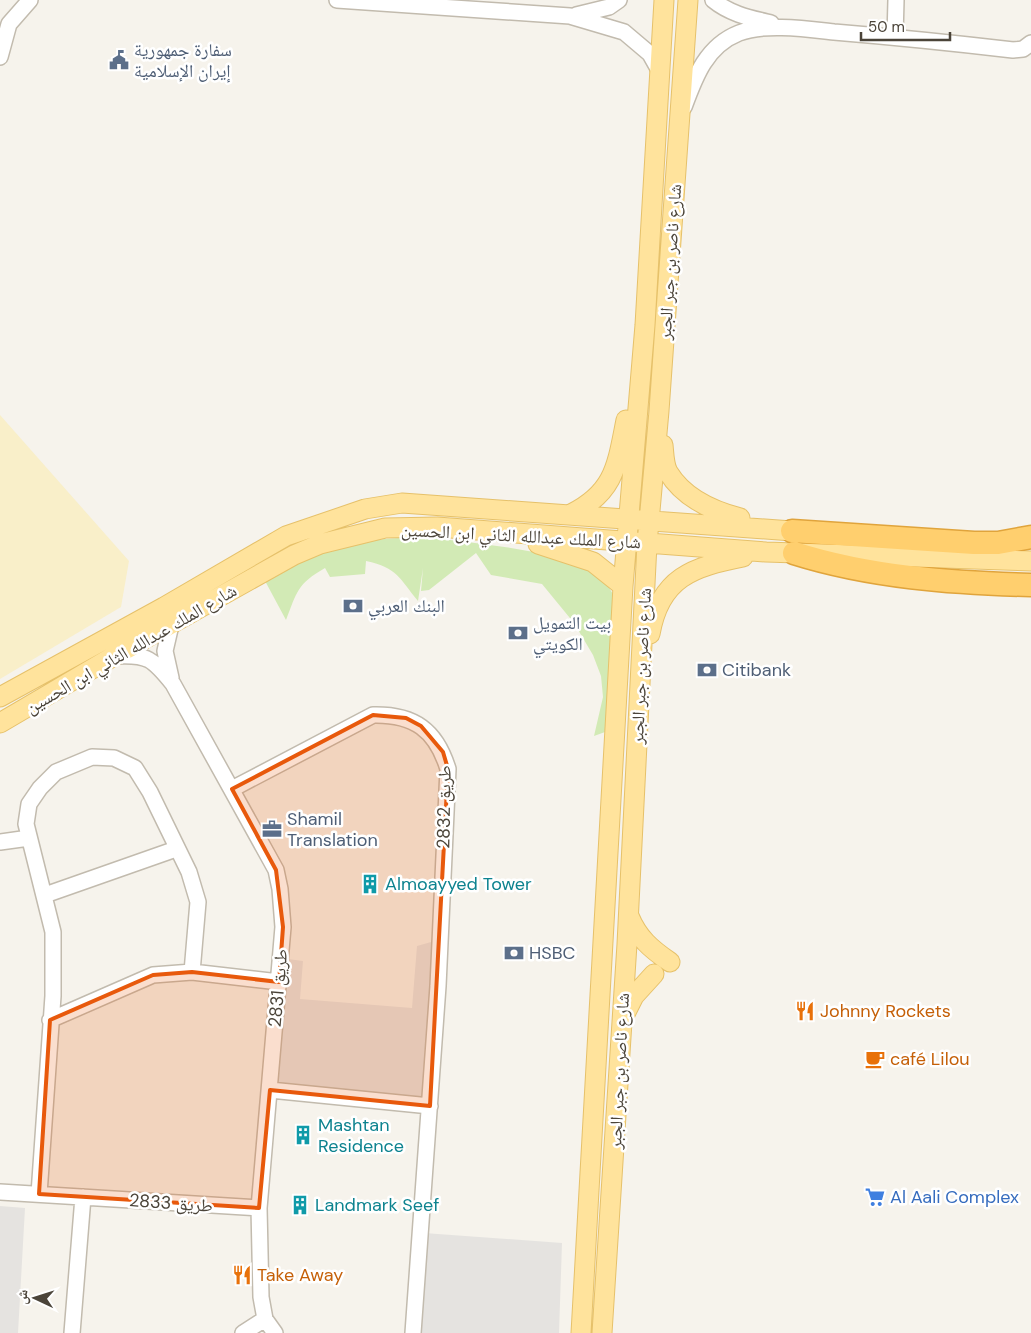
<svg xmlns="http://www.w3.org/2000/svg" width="1031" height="1333" viewBox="0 0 1031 1333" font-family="'DM Sans','Noto Naskh Arabic',sans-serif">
	<rect width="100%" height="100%" fill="#f6f3ec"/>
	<path fill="#d2eab5" d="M427 537C475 544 549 548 591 571 602 577 608 585 614 596L605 732 594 736 603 697 601 676 593 655 574 623 542 584 491 575 476 553 429 590 421 591 423 568 418 601C399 578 398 568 366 561L365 574 330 577 325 568C297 584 297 592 286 620L264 579C281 571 298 559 316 553 352 540 389 538 427 537Z"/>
	<path fill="#f9efc9" d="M0 415 129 561 121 607 0 679Z"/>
	<path fill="#e5e3e0" d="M438 940 426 1111 276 1098 288 959 303 961 300 999 412 1008 417 946Z
		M0 1206 25 1208 18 1333H0Z
		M424 1233 562 1243 559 1333H416Z"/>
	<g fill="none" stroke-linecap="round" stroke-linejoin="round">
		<defs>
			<path id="minor" d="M337 0 570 16 624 32 650 54 659 70
				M713 0C730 14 750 18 771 23
				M576 15 609 7 619 0
				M895 37 896 0
				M0 57 9 24 30 0
				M684 107C695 77 706 46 739 33 764 23 807 29 834 32 894 37 953 43 1013 50L1023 49 1031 43
				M171 625 165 651 171 678
				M115 656C148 654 153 659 173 684L276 870 280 889 283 927 259 1208 261 1297 265 1319 275 1333
				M232 789 373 715C414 714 436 730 448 769L438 986 413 1333
				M0 842 29 838
				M45 895 176 849
				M50 1020 153 975 192 972 279 982
				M270 1090 430 1106
				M0 1192 259 1208
				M39 1194 53 996V932L26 824 29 804 40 788 56 772 92 757 114 758 135 768 150 792 189 872 198 902 192 972
				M72 1333 83 1197
				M243 1333 265 1319"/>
			<path id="major" d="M663 445C664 454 664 465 668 472 683 497 713 511 740 518
				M571 514C615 492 617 465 626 420
				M538 544 593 562 623 586
				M650 634C660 577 693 567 743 557
				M0 697 164 607 286 536 365 509 402 503 792 531
				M0 723 114 656 294 555 320 544 385 528 437 527 766 552 1031 561
				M629 916C638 938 651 949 670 962
				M625 1014 634 996 654 974
				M581 1333 623 586 645 325 664 0
				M602 1333 627 944 647 544 659 411 688 0"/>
			<path id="highway" d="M792 531 974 543H998L1031 537
				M794 553C870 577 952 583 1031 585"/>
		</defs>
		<use href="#minor" stroke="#c2bbae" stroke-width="18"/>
		<use href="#major" stroke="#e6c16a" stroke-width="21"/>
		<use href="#highway" stroke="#e0a43c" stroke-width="25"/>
		<use href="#minor" stroke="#fff" stroke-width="15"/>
		<use href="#major" stroke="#ffe39c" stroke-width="19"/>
		<use href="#highway" stroke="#ffcf6e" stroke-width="22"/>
	</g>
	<path fill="#e8590c" fill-opacity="0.2" stroke="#e8590c" stroke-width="4" stroke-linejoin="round" d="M373 715 406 718 421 726 443 752 448 769 430 1106 270 1090 259 1208 39 1194 50 1020 153 975 192 972 279 982 283 927 276 870 232 789Z"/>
	<defs>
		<symbol id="civic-bare" viewBox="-9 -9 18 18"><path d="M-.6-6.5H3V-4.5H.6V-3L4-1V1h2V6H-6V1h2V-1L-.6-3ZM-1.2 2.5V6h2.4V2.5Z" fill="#5c6f8a" stroke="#fff" stroke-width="2.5" paint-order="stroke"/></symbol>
		<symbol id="bank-bare" viewBox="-9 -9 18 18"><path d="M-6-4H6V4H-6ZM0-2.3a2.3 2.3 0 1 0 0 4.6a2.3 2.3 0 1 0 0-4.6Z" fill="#5c6f8a" stroke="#fff" stroke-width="2.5" paint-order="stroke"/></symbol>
		<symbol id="office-bare" viewBox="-9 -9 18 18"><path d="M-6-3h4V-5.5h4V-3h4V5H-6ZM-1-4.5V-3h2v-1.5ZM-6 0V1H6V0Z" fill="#5c6f8a" stroke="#fff" stroke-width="2.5" paint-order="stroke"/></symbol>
		<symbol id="building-bare" viewBox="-9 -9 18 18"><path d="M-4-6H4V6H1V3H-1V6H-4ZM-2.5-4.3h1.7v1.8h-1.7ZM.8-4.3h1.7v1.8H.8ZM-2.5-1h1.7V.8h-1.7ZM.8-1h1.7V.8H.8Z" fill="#0f9aa8" stroke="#fff" stroke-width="2.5" paint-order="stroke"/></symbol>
		<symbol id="restaurant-bare" viewBox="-9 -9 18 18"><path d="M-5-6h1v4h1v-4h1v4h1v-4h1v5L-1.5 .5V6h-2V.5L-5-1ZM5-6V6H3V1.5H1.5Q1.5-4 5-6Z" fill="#e8710a" stroke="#fff" stroke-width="2.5" paint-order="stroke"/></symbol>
		<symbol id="cafe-bare" viewBox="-9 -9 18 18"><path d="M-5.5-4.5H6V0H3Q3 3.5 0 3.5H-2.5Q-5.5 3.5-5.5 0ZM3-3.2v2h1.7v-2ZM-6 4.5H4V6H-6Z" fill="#e8710a" stroke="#fff" stroke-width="2.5" paint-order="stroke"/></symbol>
		<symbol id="supermarket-bare" viewBox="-9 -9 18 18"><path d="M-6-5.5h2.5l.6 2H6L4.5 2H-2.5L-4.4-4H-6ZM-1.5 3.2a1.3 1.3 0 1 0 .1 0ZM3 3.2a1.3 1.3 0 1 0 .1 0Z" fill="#3f7fe0" stroke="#fff" stroke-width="2.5" paint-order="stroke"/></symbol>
	</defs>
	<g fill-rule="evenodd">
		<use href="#civic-bare" x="105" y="46" width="28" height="28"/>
		<use href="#bank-bare" x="339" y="592" width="28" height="28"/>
		<use href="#bank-bare" x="504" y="619" width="28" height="28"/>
		<use href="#bank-bare" x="693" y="656" width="28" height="28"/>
		<use href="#office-bare" x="258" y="815" width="28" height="28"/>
		<use href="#building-bare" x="356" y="870" width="28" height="28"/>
		<use href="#bank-bare" x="500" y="939" width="28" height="28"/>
		<use href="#restaurant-bare" x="791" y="997" width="28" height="28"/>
		<use href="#cafe-bare" x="861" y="1045" width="28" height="28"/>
		<use href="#building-bare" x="289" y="1121" width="28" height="28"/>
		<use href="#supermarket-bare" x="861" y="1183" width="28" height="28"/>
		<use href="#building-bare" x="286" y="1191" width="28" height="28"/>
		<use href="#restaurant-bare" x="228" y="1261" width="28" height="28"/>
	</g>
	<g text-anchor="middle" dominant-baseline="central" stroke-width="5" stroke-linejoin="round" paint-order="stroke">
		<g font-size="18" fill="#4e5e75" stroke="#fff" text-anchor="start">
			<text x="134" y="50">سفارة جمهورية<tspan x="134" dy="21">إيران الإسلامية</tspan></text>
			<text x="368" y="606">البنك العربي</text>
			<text x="533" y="623">بيت التمويل<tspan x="533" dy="21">الكويتي</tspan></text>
			<text x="722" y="670">Citibank</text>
			<text x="287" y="819">Shamil<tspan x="287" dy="21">Translation</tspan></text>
			<text x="529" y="953">HSBC</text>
		</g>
		<g font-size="18" fill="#4b4439" stroke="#fff">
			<text transform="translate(670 262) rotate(-86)">شارع ناصر بن جبر الجبر</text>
			<text transform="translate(521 536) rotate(3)">شارع الملك عبدالله الثاني ابن الحسين</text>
			<text transform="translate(131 649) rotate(-30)">شارع الملك عبدالله الثاني ابن الحسين</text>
			<text transform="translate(641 666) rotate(-87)">شارع ناصر بن جبر الجبر</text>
			<text transform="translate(444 807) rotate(-89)">طريق 2832</text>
			<text transform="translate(278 988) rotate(-85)">طريق 2831</text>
			<text transform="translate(619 1071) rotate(-87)">شارع ناصر بن جبر الجبر</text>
			<text transform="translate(171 1203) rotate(4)">طريق 2833</text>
		</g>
		<g font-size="18" fill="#0d838f" stroke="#fff" text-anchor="start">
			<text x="385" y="884">Almoayyed Tower</text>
			<text x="318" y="1125">Mashtan<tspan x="318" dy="21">Residence</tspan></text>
			<text x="315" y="1205">Landmark Seef</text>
		</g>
		<g font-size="18" fill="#c56008" stroke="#fff" text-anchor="start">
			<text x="820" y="1011">Johnny Rockets</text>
			<text x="890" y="1059">café Lilou</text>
			<text x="257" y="1275">Take Away</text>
		</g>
		<g font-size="18" fill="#366cbe" stroke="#fff" text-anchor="start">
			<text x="890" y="1197">Al Aali Complex</text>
		</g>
	</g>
	<g transform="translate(35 1298) rotate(274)" stroke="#ffffff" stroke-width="4" paint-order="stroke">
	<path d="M0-4L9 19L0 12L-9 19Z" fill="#4b4439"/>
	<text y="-8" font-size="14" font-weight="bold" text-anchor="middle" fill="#4b4439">ش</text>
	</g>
	<path d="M861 32v8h89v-8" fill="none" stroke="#4b4439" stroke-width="2.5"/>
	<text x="868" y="32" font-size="15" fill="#4b4439" stroke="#ffffff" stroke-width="4" paint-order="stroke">50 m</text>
</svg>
